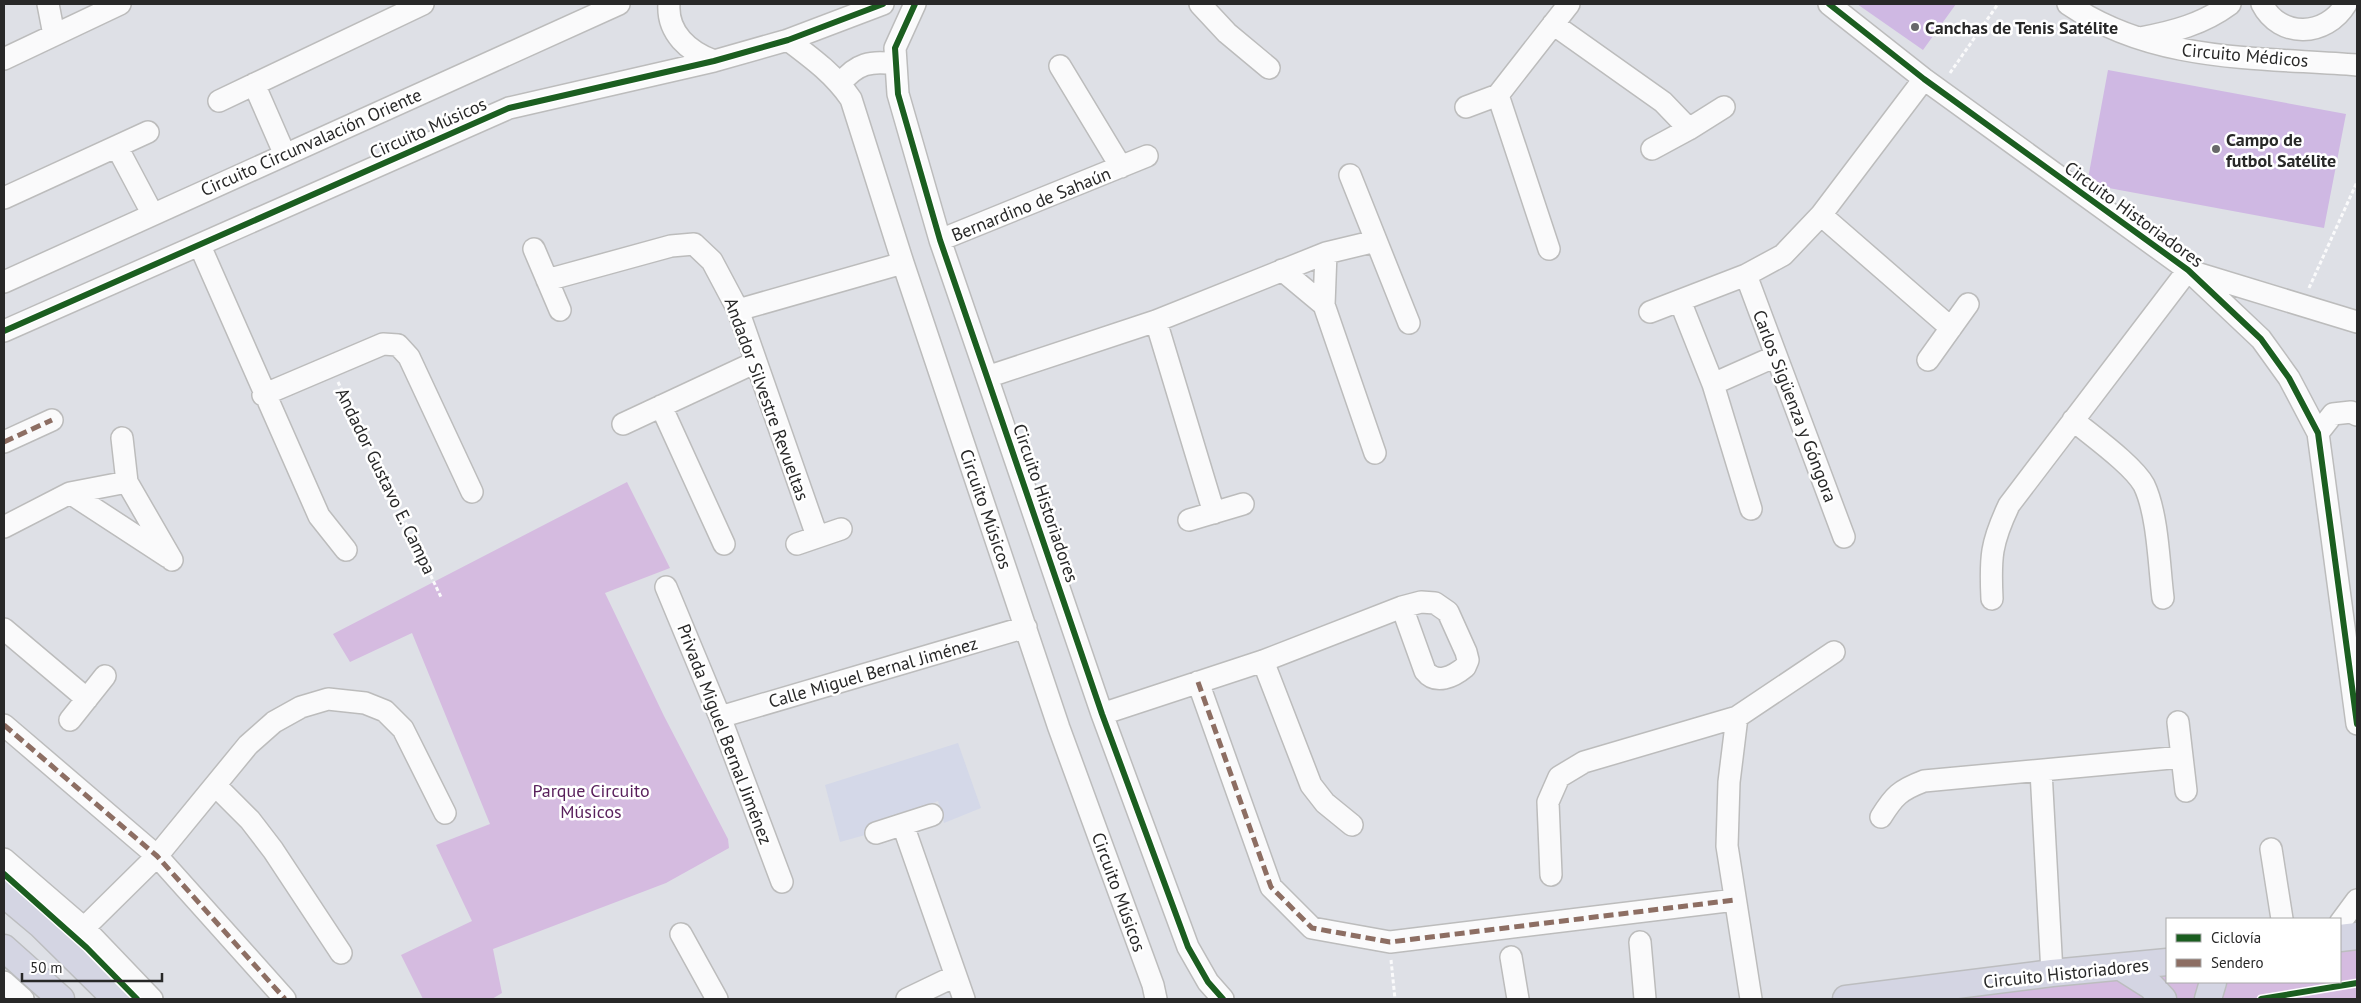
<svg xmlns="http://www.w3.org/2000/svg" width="2361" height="1003" viewBox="0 0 2361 1003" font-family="'PT Sans',sans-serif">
	<rect width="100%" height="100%" fill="#dee0e6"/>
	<path fill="#d4d8e8" d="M958 743 981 808 944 823 938 801 875 824 876 832 840 842 825 785Z"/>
	<path fill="#d5bbe0" d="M627 482 670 568 605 593 664 716 728 839 729 848 666 883 493 949 502 993 492 999H423L401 955 472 921 436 845 490 824 412 633 350 662 333 634Z
		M2357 943V999H1904L2167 967V982H2340V945Z"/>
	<path fill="#cfb8e3" d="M1857 4H1956L1923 50Z
		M2108 70 2346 114 2324 228 2087 184Z"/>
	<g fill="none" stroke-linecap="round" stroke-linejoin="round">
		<defs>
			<path id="minor" d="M48 4 54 35
				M669 4C667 33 689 52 714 61
				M915 4 895 48 898 94 940 240 987 377 1102 714 1188 947 1208 982 1223 999
				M1200 4 1227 33 1269 68
				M1829 4 1924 79 2188 270 2261 339 2289 378 2318 433 2357 724
				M2068 4C2155 63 2257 57 2357 65
				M2262 4C2280 39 2326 37 2346 4
				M1553 24 1663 102 1689 129
				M2140 38C2173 32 2203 24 2230 4
				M788 40C812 58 834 74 851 99L903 263 1059 728 1153 985 1156 999
				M4 59 120 4
				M1060 66 1121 167
				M841 83C856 64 871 60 895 64
				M254 84 285 155
				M1498 95 1549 249
				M219 101 423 4
				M1466 107 1498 95 1569 4
				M117 147 152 213
				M1652 149 1689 129 1724 107
				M1350 175 1409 323
				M4 198 148 132
				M1821 215 1951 328
				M940 240 1147 156
				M200 246 319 516 346 550
				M534 249 560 310
				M1326 253 1324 305 1375 453
				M1282 270 1324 305
				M2193 272 2357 322
				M1746 275 1844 537
				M547 280 671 246 694 244 712 261 738 310 817 536
				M4 282 619 4
				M1680 301 1713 384 1751 509
				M738 310 903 263
				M1650 312 1746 275 1783 255 1821 215 1924 79
				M1156 321 1214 513
				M4 331 509 108 714 61 788 40 883 4
				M1928 360 1968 304
				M987 377 1156 321 1326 253 1376 241
				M1713 384 1776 356
				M263 395 383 344 398 345 409 357 472 492
				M661 406 724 544
				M2073 420C2092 436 2133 465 2144 485 2158 514 2159 566 2163 598
				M623 424 756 362
				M2318 433 2333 414 2351 412 2357 415
				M122 438 127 482 172 560
				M4 442 52 420
				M70 493 168 557
				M1189 520 1243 504
				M4 527 70 493 127 482
				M797 544 841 529
				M666 587 720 717 782 882
				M1992 599C1990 557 1991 543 2009 505L2188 270
				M4 629 87 699
				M1263 661 1311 785 1325 803 1352 825
				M1198 682 1271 887 1312 928 1390 942 1735 900
				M1102 714 1263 661 1402 607 1421 602 1435 603 1448 612 1466 652 1468 660 1465 667C1453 677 1436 685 1425 671L1402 607
				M720 717 1026 627
				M1737 717 1729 782 1727 846 1751 999
				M70 720 105 676
				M2178 722 2186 791
				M4 725 157 856 285 999
				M2041 771 2052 973
				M216 786 250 820 273 850 341 953
				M1881 817C1894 796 1900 790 1924 781L2182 757
				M903 825 964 999
				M876 833 932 815
				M2271 849 2282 919
				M4 859 84 928 152 999
				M1551 875 1548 802 1559 777 1584 762 1737 717 1834 652
				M2340 923 2357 900
				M84 928 157 856 248 745 274 722 301 707 328 699 365 703 385 711 403 729 445 813
				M681 934 717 999
				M1640 942 1645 999
				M1511 957 1518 999
				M4 982 23 999
				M907 999 955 976"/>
			<path id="major" d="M4 894 41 925 116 999
				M2340 938 2357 936
				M4 948 61 999
				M2121 967 2151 986 2163 999
				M1846 999 2052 973 2167 962
				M2208 999 2213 982"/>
		</defs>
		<use href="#minor" stroke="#bcbcbc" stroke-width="24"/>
		<use href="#major" stroke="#bcbdbf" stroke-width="29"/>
		<path stroke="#fafafb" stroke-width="3" stroke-dasharray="4 2.5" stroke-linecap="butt" d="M1950 73 1998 4
			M2309 288 2357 182
			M338 382 441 597
			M1391 960 1395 999"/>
		<use href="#minor" stroke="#fafafb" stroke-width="21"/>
		<use href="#major" stroke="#d4d5e3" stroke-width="26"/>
		<path stroke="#8d6e63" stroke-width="5" stroke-dasharray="10 5" stroke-linecap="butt" d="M4 442 52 420
			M1198 682 1271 887 1312 928 1390 942 1735 900
			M4 725 157 856 285 999"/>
		<defs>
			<path id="cycleway" d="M915 4 895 48 898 94 940 240 987 377 1102 714 1188 947 1208 982 1223 999
				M1829 4 1924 79 2188 270 2261 339 2289 378 2318 433 2357 724
				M4 331 509 108 714 61 788 40 883 4
				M4 874 87 948 137 999
				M2261 999 2357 983"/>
		</defs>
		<use href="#cycleway" stroke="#fff" stroke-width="9"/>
		<use href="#cycleway" stroke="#1b5e20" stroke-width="6"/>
	</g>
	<g fill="#68686a" stroke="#fff" stroke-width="2">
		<circle cx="1915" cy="27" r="5"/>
		<circle cx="2216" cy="149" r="5"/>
	</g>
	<g text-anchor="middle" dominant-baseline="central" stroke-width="5" stroke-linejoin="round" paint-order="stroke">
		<g font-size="18" font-weight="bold" fill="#282828" stroke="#fff" text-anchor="start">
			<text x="1925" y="27">Canchas de Tenis Satélite</text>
			<text x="2226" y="139">Campo de<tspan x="2226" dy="21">futbol Satélite</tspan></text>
		</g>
		<g font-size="18" fill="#282828" stroke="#fff">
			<text transform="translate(2245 55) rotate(5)">Circuito Médicos</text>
			<text transform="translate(428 128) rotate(-24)">Circuito Músicos</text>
			<text transform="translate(311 142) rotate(-24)">Circuito Circunvalación Oriente</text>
			<text transform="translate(1031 204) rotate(-22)">Bernardino de Sahaún</text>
			<text transform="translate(2134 214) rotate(36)">Circuito Historiadores</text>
			<text transform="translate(767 399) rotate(70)">Andador Silvestre Revueltas</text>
			<text transform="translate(1795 406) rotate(69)">Carlos Sigüenza y Góngora</text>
			<text transform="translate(386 481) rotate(64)">Andador Gustavo E. Campa</text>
			<text transform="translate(1046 503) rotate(71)">Circuito Historiadores</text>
			<text transform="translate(986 509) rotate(71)">Circuito Músicos</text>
			<text transform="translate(873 672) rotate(-16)">Calle Miguel Bernal Jiménez</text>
			<text transform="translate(725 734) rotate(69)">Privada Miguel Bernal Jiménez</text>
			<text transform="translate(1119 892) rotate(70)">Circuito Músicos</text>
			<text transform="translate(2066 973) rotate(-6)">Circuito Historiadores</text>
		</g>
		<g font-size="18" fill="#59205c" stroke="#fff">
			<text x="591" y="790">Parque Circuito<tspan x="591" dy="21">Músicos</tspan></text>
		</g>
	</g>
	<rect width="2361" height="1003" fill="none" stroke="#282828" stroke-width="10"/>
	<rect x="2166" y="918" width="175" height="65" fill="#ffffff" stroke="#a9a9a9"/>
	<rect x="2176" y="934" width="25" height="8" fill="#1b5e20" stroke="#a9a9a9"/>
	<text x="2211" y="943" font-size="15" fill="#282828">Ciclovía</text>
	<rect x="2176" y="959" width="25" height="8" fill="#8d6e63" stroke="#a9a9a9"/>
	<text x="2211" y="968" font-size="15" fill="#282828">Sendero</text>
	<path d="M22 973v8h140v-8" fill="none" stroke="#282828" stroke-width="2.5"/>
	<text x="30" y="973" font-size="15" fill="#282828" stroke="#ffffff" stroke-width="4" paint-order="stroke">50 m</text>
</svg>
